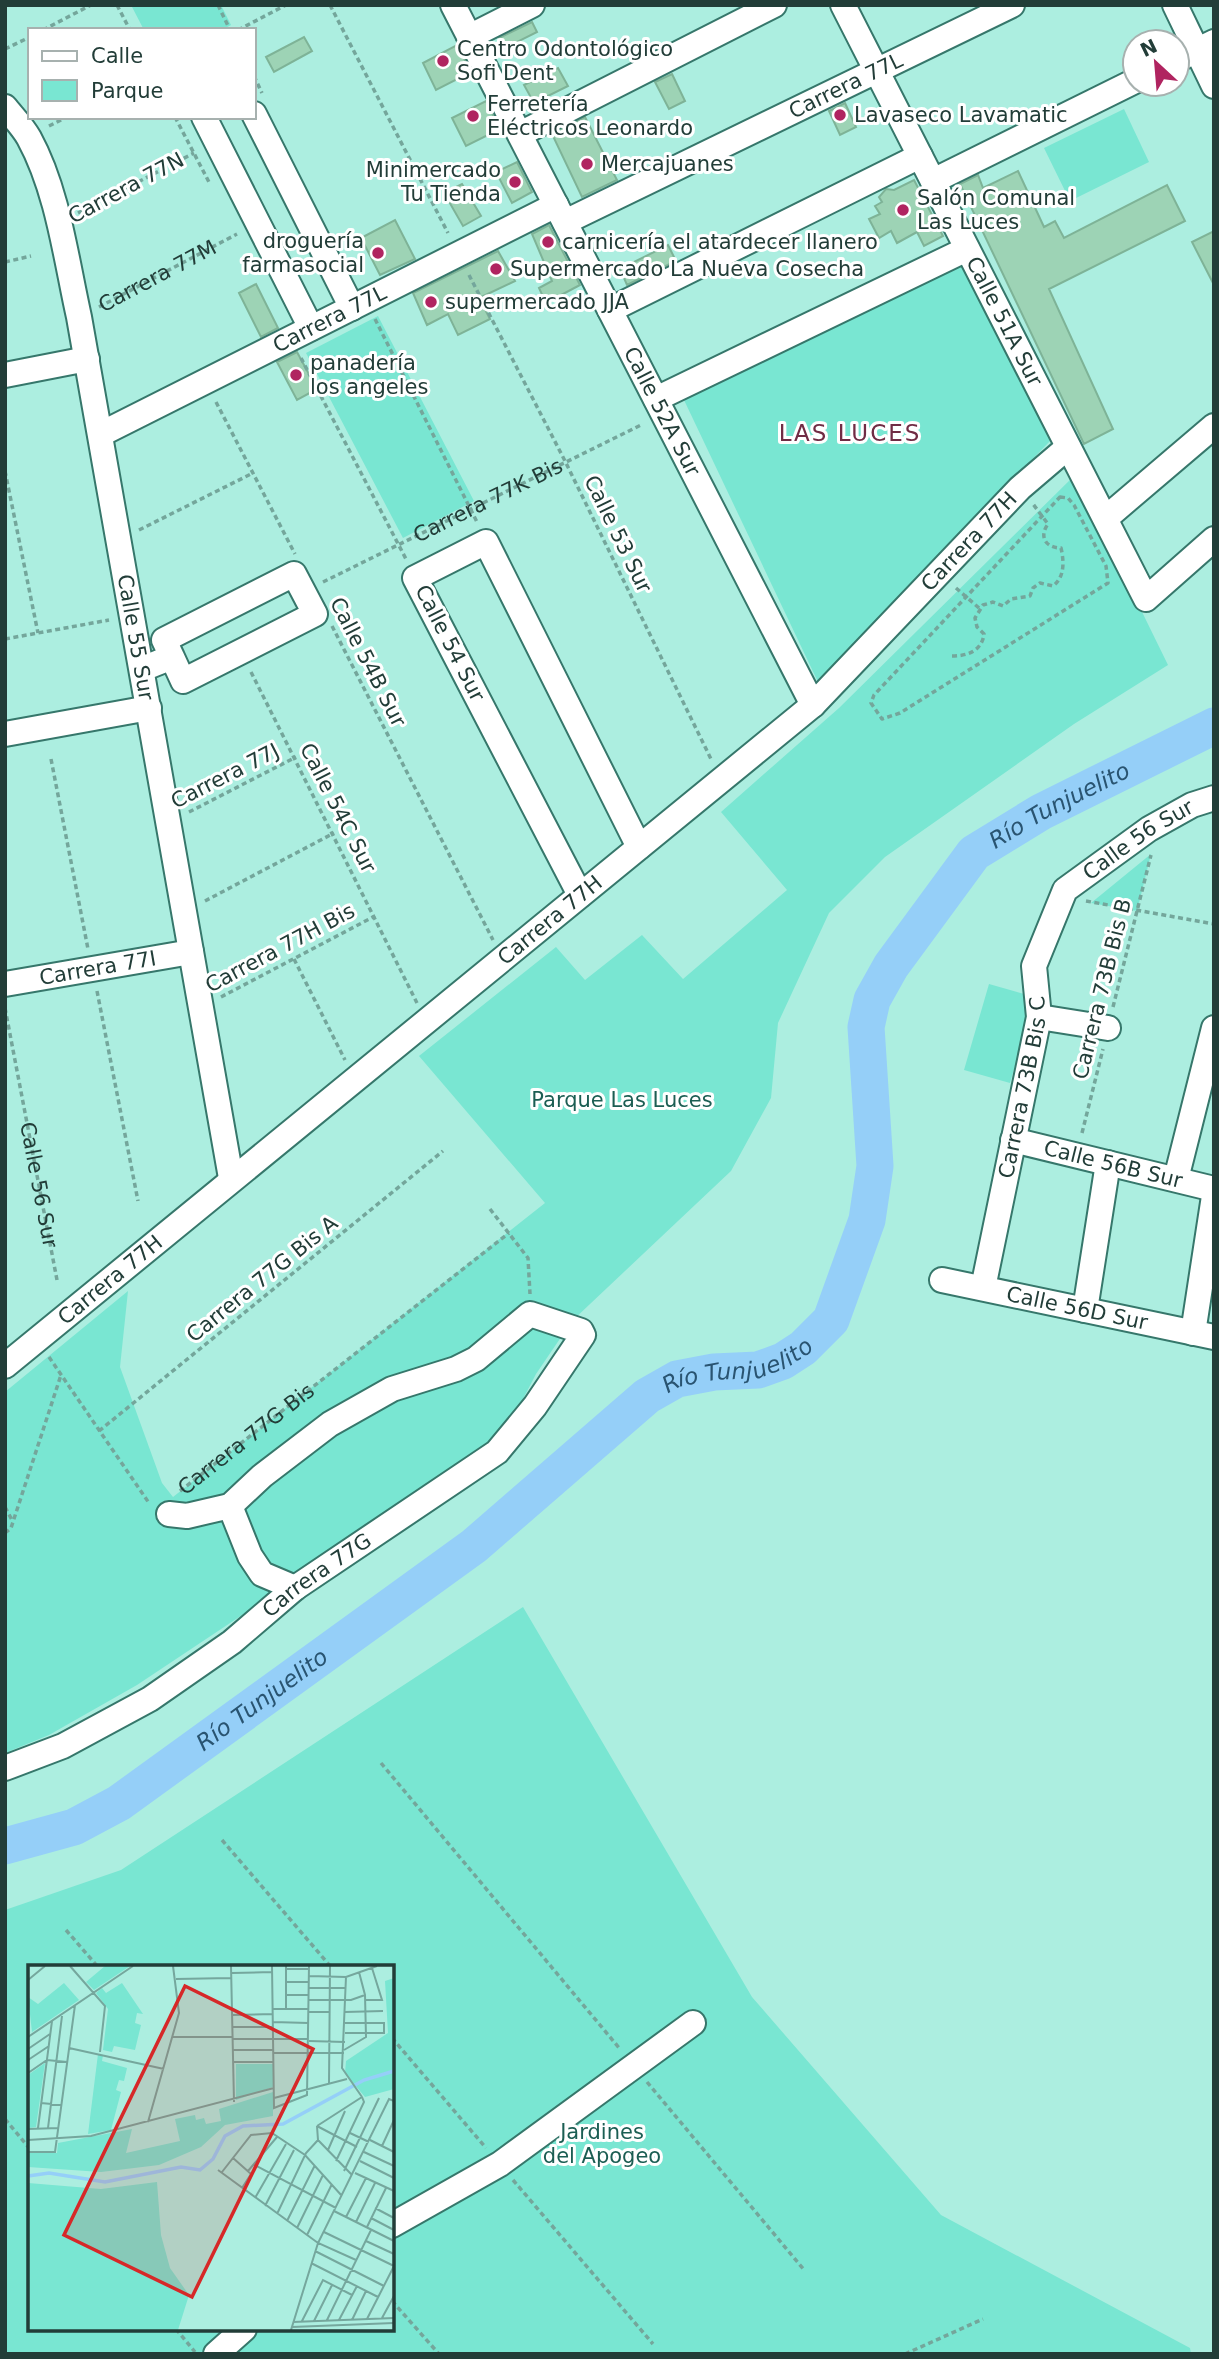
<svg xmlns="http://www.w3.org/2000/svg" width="1219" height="2359" viewBox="0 0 1219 2359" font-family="'DejaVu Sans',sans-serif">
	<rect width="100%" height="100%" fill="#aceee0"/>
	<path fill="#79e6d2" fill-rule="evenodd" d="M131 5H221L231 25 222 30H144Z
		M1124 109 1149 162 1070 201 1044 148Z
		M967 262 1051 440 818 682 684 400Z
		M378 316 474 501 403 538 306 353Z
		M1075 475 1168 665 1074 724 885 857 829 913 778 1023 771 1098 731 1171 572 1321 536 1374 510 1424 467 1465 137 1685 49 1735 5 1753V1392L128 1291 120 1367 162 1483 173 1497 545 1203 419 1056 556 947 585 980 642 935 683 979 787 890 721 812 839 708Z
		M1151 854 1137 911 1091 903Z
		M989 984 1035 997 1010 1083 964 1070Z
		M523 1607 752 1997 941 2215 1190 2348 1191 2354H5V1910L121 1870ZM30 1967H392V2329H30Z"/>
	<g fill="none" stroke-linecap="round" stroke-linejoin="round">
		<path stroke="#95cff8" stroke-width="37" id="s1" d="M5 1846 74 1827 119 1803 474 1546 647 1396 677 1379 714 1372 758 1370 783 1361 803 1348 831 1320 867 1220 875 1166 866 1027 872 1000 891 966 974 853 1041 812 1214 726"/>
	</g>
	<path fill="#9dd3b5" stroke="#7eb397" stroke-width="2" d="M532 22 537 32 505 48 499 38Z
		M304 37 312 51 274 72 266 57Z
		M457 45 471 72 436 90 423 63Z
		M558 68 568 86 534 103 524 85Z
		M672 74 685 101 669 109 655 82Z
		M486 101 500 129 466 146 452 118Z
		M845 103 856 127 840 135 829 111Z
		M585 117 617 180 582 197 552 134Z
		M517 162 532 192 512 203 496 172Z
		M1018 171 1044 227 1055 221 1064 238 1167 185 1185 221 1049 289 1113 429 1084 444 960 184 978 175 983 188Z
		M914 180 943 236 924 246 917 232 897 243 891 231 879 238 869 219 880 214 875 206 882 202 879 197 886 189 894 190Z
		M462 184 481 216 463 226 444 193Z
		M395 220 415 259 380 275 361 238Z
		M549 225 580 285 546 303 539 288 552 281 532 234Z
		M1214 231V285L1192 242Z
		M668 245 676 261 627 285 620 269Z
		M498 251 515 281 479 298 490 319 458 335 448 314 427 325 413 293Z
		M256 284 278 328 261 337 239 293Z
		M297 352 317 389 297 400 277 362Z"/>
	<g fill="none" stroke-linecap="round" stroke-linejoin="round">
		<defs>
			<g id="minor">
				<path id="s6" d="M453 5 813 705"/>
				<path id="s7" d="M843 5 1146 599 1214 539"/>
				<path d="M1175 5 1214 86"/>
				<path d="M469 37 532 5"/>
				<path d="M1177 60 1214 42"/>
				<path id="s8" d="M5 107C13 117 23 127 29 138 58 191 66 259 79 317L231 1178"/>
				<path d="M254 114 352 308"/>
				<path d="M204 117 311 328"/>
				<path d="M520 134 774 5"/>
				<path d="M933 181 1135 81"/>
				<path id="s9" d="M565 222 1012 5"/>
				<path d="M610 310 920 156"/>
				<path d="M5 375 87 359"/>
				<path d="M656 399 967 249"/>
				<path id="s10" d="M101 434 556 205"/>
				<path d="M1106 518 1214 426"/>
				<path d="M142 669 172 657 164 640 294 574 315 614 183 681 172 657"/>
				<path d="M5 734 149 708"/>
				<path d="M580 895 415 578 486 542 639 847"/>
				<path id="s11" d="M5 984 191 952"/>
				<path d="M1039 1017 1108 1028"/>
				<path id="s12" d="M1013 1140 1214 1189"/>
				<path d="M1176 1179 1214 1028"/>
				<path id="s13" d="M942 1280 1214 1337"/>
				<path id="s14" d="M983 1288 1039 1017 1034 966 1065 890 1149 829 1192 805 1214 798"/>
				<path d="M1085 1310 1108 1163"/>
				<path d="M1193 1333 1214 1196"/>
				<path id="s15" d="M5 1366 813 705 1020 488 1068 447"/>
				<path d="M230 1506 250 1556 262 1574 295 1588"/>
				<path id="s16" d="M5 1768 63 1746 150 1699 232 1642 295 1588 497 1452 535 1406 583 1335 581 1331 530 1314 476 1359 456 1369 392 1389 330 1424 262 1476 230 1506 187 1516 169 1514"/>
				<path d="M392 2225 500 2164 693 2023"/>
				<path d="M216 2354 244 2329"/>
			</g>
		</defs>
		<use href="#minor" stroke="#36776b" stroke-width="28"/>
		<g stroke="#74a69b" stroke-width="3.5" stroke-dasharray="5 3.5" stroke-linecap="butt">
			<path d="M117 5 130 30"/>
			<path d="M218 5 230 30"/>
			<path d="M330 5 448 233"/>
			<path d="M43 30 91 5"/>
			<path d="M238 30 286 5"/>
			<path d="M5 49 30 37"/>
			<path d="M254 76 262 93"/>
			<path d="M175 117 210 184"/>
			<path d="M49 126 67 117"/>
			<path d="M78 213 194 153"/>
			<path d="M5 262 31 256"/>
			<path d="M469 275 565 461 711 759"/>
			<path id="s2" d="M99 307 237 234"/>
			<path d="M375 319 477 522"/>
			<path d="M301 358 406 559"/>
			<path d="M216 402 295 554"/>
			<path d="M5 471 38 633"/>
			<path d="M1060 497 1068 498 1074 505 1106 566 1108 583 900 713 882 719 871 703 874 695Z"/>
			<path d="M139 530 253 473"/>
			<path id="s3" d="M323 582 643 424"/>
			<path d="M956 588 979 608"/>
			<path d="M332 626 493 940"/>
			<path d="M5 639 109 620"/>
			<path d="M952 656C967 656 982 651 984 634L977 627 975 618 983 605 993 602 1003 606 1011 599 1030 596 1033 588 1040 583 1053 586C1065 577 1064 561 1061 548 1045 548 1039 536 1048 524L1033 504"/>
			<path d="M251 672 417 1003"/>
			<path d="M51 759 88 949"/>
			<path d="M189 812 296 757"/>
			<path d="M205 901 334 833"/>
			<path d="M1086 901 1214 924"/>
			<path d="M294 959 345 1060"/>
			<path d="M97 991 138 1201"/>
			<path d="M221 997 375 916"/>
			<path d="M1113 1007 1151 855"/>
			<path id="s4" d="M5 1008 57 1280"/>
			<path d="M1082 1133 1103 1049"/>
			<path d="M490 1209 528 1258 530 1294"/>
			<path d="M49 1357 149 1503"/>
			<path d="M99 1431 443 1151"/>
			<path id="s5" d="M180 1491 509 1233"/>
			<path d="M5 1507 12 1520"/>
			<path d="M5 1533 11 1528 61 1375"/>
			<path d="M381 1763 620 2049"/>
			<path d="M222 1840 331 1967"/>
			<path d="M66 1930 98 1967"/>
			<path d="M392 2038 486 2148"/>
			<path d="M647 2082 805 2271"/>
			<path d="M5 2119 30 2149"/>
			<path d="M513 2180 653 2344"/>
			<path d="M392 2301 439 2354"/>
			<path d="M176 2329 195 2352"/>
			<path d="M905 2354 983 2319"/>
		</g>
		<use href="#minor" stroke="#fff" stroke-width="24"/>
	</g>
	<g fill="#b02460" stroke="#fff" stroke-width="2.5">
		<circle cx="443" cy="61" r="7"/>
		<circle cx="840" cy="115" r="7"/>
		<circle cx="473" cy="116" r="7"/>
		<circle cx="587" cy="164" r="7"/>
		<circle cx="515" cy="182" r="7"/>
		<circle cx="903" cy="210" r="7"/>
		<circle cx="548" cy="242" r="7"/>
		<circle cx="378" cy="253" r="7"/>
		<circle cx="496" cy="269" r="7"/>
		<circle cx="431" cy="302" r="7"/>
		<circle cx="296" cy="375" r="7"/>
	</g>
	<g text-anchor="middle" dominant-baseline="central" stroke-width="6" stroke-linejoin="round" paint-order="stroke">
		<g font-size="21" fill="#223d38" stroke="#fff" text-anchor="start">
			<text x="457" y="49">Centro Odontológico<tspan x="457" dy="24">Sofi Dent</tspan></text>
			<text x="487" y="104">Ferretería<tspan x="487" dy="24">Eléctricos Leonardo</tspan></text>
			<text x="854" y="115">Lavaseco Lavamatic</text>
			<text x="601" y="164">Mercajuanes</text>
			<text x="501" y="170" text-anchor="end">Minimercado<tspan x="501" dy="24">Tu Tienda</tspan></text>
			<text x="917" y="198">Salón Comunal<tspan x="917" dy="24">Las Luces</tspan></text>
			<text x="364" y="241" text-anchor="end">droguería<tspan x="364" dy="24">farmasocial</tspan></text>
			<text x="562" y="242">carnicería el atardecer llanero</text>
			<text x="510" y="269">Supermercado La Nueva Cosecha</text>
			<text x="445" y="302">supermercado JJA</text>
			<text x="310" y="363">panadería<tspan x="310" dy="24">los angeles</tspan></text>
		</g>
		<g font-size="21" fill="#223d38" stroke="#fff">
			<text stroke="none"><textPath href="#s9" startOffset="312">Carrera 77L</textPath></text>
			<text transform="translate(126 188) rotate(-28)">Carrera 77N</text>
			<text stroke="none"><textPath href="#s2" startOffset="66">Carrera 77M</textPath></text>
			<text stroke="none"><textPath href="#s10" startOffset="256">Carrera 77L</textPath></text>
			<text stroke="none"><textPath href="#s7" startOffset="355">Calle 51A Sur</textPath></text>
			<text stroke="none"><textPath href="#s6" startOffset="457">Calle 52A Sur</textPath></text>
			<text stroke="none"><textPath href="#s3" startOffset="184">Carrera 77K Bis</textPath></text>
			<text transform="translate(618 534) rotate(64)">Calle 53 Sur</text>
			<text stroke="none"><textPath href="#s15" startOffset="1270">Carrera 77H</textPath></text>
			<text stroke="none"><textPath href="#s8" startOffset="551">Calle 55 Sur</textPath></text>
			<text transform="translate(450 643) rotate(63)">Calle 54 Sur</text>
			<text transform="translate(368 662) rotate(63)">Calle 54B Sur</text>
			<text transform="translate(225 776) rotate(-27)">Carrera 77J</text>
			<text transform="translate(338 808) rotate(63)">Calle 54C Sur</text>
			<text stroke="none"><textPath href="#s14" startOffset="499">Calle 56 Sur</textPath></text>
			<text stroke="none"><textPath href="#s15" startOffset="704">Carrera 77H</textPath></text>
			<text transform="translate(280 948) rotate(-28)">Carrera 77H Bis</text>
			<text stroke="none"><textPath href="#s11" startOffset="94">Carrera 77I</textPath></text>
			<text transform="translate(1102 989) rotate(-76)">Carrera 73B Bis B</text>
			<text stroke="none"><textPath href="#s14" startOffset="205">Carrera 73B Bis C</textPath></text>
			<text stroke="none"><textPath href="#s12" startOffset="103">Calle 56B Sur</textPath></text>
			<text stroke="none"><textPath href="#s4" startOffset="180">Calle 56 Sur</textPath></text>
			<text stroke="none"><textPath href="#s15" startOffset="136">Carrera 77H</textPath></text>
			<text transform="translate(262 1279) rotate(-39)">Carrera 77G Bis A</text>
			<text stroke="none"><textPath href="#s13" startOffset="138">Calle 56D Sur</textPath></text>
			<text stroke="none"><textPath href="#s5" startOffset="84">Carrera 77G Bis</textPath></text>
			<text stroke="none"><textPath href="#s16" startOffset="369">Carrera 77G</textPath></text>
		</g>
		<g font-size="21" fill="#1b5e53" stroke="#fff">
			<text x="622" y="1100">Parque Las Luces</text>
			<text x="602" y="2132">Jardines<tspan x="602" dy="24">del Apogeo</tspan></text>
		</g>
		<g font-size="23" letter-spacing="2" fill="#702c44" stroke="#fff">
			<text x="850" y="433">LAS LUCES</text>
		</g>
		<g font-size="23" font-style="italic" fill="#295471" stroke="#fff">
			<text stroke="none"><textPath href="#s1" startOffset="1601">Río Tunjuelito</textPath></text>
			<text stroke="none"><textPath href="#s1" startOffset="887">Río Tunjuelito</textPath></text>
			<text stroke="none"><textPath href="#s1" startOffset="299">Río Tunjuelito</textPath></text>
		</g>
	</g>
	<g transform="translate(28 1965)">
		<rect width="366" height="366" fill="#aceee0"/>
		<path d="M366 13V124L337 132 317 108 318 96 360 68 357 16Z" fill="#79e6d2"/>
		<path d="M77 1H102L66 25 58 17ZM36 18 51 35 4 67 0 32 10 39ZM94 18 115 49 109 48 107 58 113 60 107 85 86 81 84 87 75 85 80 44 68 28 74 23 78 28ZM70 89 75 90 74 96 99 103 96 116 91 115 88 125 93 127 83 165 60 169ZM17 98 8 162 1 163 0 110ZM208 99H245V122L208 135ZM245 127V151L197 160 173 182 131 200 73 207 0 202V188H29L30 178 104 164 98 188 152 176 147 154 167 150 168 155 176 153 178 159 193 156 191 144ZM129 217 133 270 142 303 161 330 150 365H0V218L73 224Z" fill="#79e6d2"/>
		<path fill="none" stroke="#95cff8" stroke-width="3.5" d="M0 211 21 208 77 217 153 202 172 205 185 194 197 171 215 161 255 159 336 115 366 106"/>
		<path fill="none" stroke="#75a79d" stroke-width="2" d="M42 1 77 41 72 87M203 1 206 137M244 1 246 143 279 130 281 1M258 4H280M204 8 244 7M281 11 318 12 349 1M318 12 314 103 334 132M148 14 203 13M0 15 17 1M258 17H280M281 23H318M258 30H280M281 35H323L337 30M338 35H354L344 3M245 44H280M258 44V1M280 47H302M317 47 355 46M204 50 244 49M245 57 280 58M205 62H245M317 68H356V58H317M0 72 105 1M145 72H205M205 74H280M281 76 317 77M41 83 136 104M0 84 22 69M205 85H245M316 85 338 72 337 30 331 7M245 88H316M0 95 21 81M206 97H246M0 108 19 95 39 97M301 119 302 1M246 133 319 114M13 138 34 140M120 157 151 48 145 1M289 161 290 175 324 210M289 161 334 132M289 161 329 182M10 163 24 56M20 163 34 51M0 164 31 163M322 168 341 177M0 175 63 171 246 123M342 175 366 187M354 181 366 155M300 185 317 146M0 187H27L47 40M336 187 366 201M205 193 223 209 214 223M308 196 336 137 334 132M332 196 366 213M225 199 308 243M190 205 290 278 328 295M220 206 249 172M316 206 351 133M194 207 223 170 244 168 277 190 314 231M327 208 366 226M227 233 258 179M237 241 266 185M347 243 366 253M306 246 366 276M249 249 278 188 290 175M318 252 338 213M343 253 366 265M259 256 287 200M328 257 347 218M339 262 358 223M269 263 295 210M296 267 366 301M279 270 304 219M338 276 366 289M287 286 356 321M283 298 350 332M354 353 366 331M339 354 366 301M299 355 343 265M311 355 329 321M324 355 338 326M274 356 295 315 324 330M286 356 304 320M265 357 366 353M264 362 366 358M263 365 290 278 361 134 366 136"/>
		<path fill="#d62828" fill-opacity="0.15" stroke="#d62828" stroke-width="3.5" d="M157 21 285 84 164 332 36 270Z"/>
		<rect width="366" height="366" fill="none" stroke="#223d38" stroke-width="3.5"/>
	</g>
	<rect width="1219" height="2359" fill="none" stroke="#223d38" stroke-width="14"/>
	<rect x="28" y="28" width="228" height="91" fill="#ffffff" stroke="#a7b1af" stroke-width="2"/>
	<rect x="42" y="51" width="35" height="10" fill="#ffffff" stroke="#a7b1af" stroke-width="2"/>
	<text x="91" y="63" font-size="21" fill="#223d38">Calle</text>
	<rect x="42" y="80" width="35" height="21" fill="#79e6d2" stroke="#a7b1af" stroke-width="2"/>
	<text x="91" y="98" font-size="21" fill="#223d38">Parque</text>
	<g transform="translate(1156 63) rotate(334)"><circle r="33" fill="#ffffff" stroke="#a7b1af" stroke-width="2"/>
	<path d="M0-5L12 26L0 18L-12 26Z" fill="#b02460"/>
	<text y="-10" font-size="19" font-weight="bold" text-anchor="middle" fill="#223d38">N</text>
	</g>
</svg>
